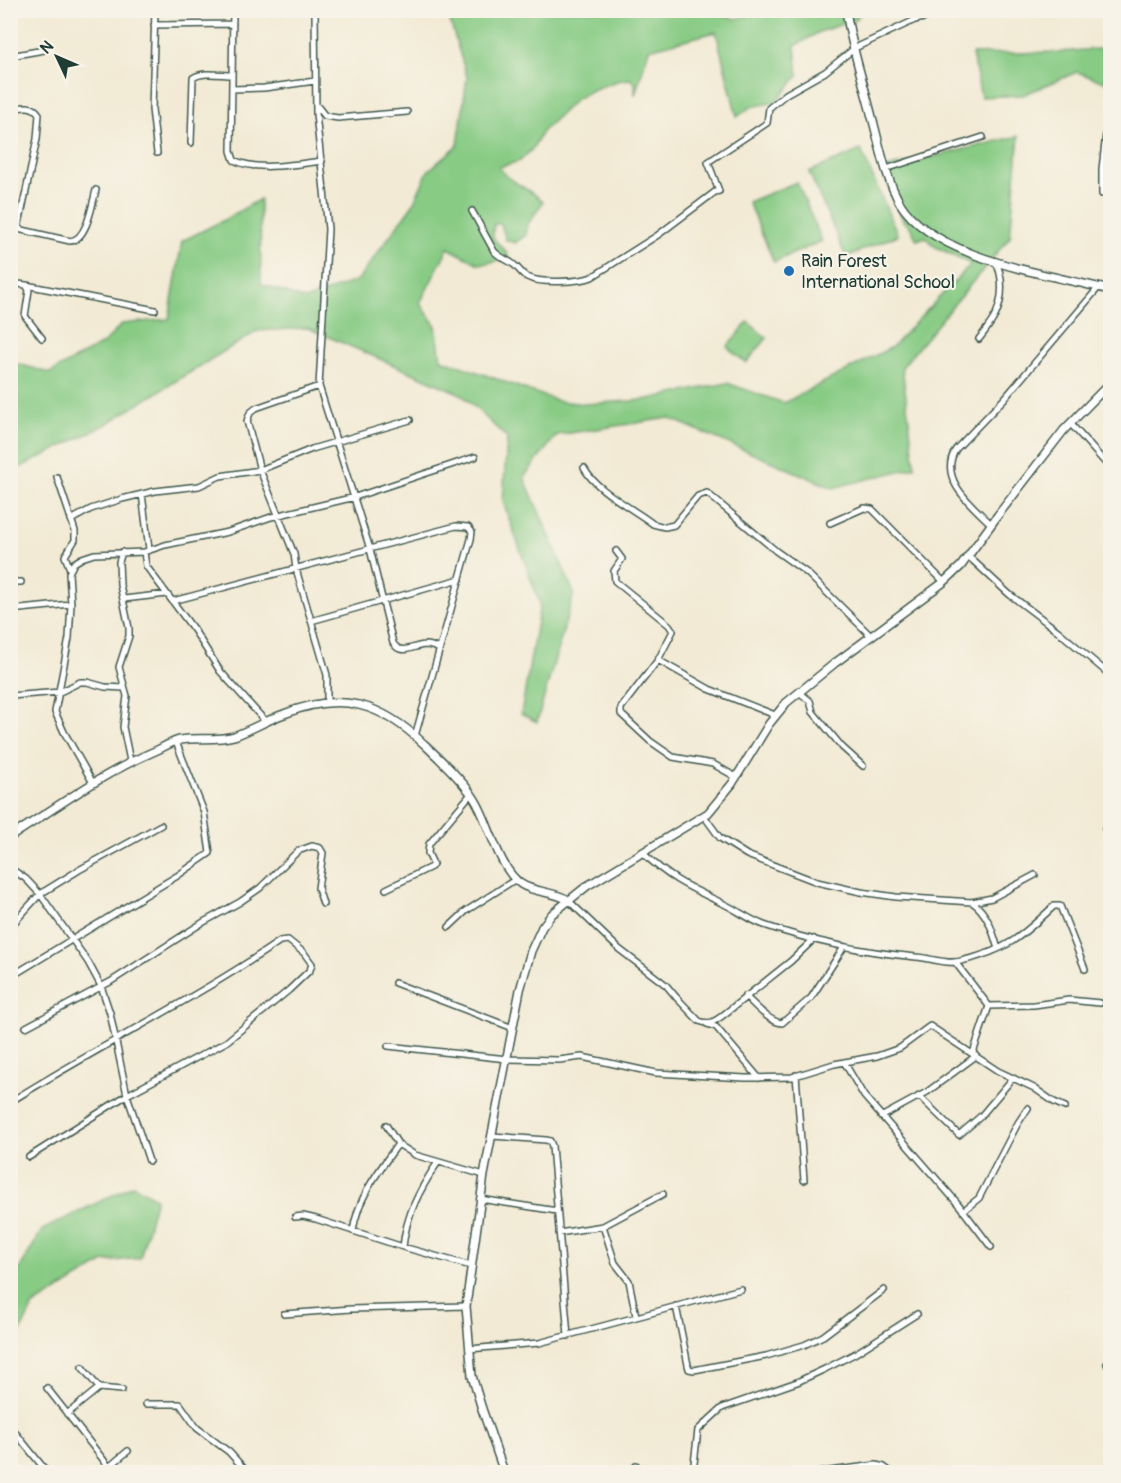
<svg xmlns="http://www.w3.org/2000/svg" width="1121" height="1483" viewBox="0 0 1121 1483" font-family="Pangolin,sans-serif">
	<rect width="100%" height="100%" fill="#f7f3e8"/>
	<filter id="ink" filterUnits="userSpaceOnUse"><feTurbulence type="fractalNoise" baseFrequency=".0167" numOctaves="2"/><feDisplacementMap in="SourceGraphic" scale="12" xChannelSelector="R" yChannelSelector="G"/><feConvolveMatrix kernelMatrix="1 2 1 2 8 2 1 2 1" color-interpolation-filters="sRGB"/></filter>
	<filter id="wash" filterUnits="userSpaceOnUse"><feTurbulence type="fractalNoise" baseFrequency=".008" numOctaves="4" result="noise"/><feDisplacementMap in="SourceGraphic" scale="24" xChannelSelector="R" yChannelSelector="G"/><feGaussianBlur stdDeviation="1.35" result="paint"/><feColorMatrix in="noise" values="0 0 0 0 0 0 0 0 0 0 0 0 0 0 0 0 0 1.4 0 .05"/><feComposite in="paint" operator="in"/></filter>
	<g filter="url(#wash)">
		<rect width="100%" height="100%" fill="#f2ead4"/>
		<path fill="#87cb84" stroke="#53845c" stroke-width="1.5" d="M712 10 713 13 736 19 759 11H862L855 20 819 32 795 46 798 76 776 102 751 107 737 117 716 32 649 49 635 95V83L630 79 617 81 592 90 576 99 542 132 533 148 520 161 499 167C508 183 531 188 543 202L528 224 526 235 515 243 506 240 501 224H494C491 240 494 239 504 249 507 252 509 258 511 262L505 260 479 264 448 248 420 303 436 326 441 359 558 401 586 404 643 400 727 383 784 403 892 347 971 264 936 247 925 237 917 240 909 225 903 221 882 169 1019 136 1010 237 902 367 915 467 833 488 669 418 557 435 524 477 574 593 537 722 521 714 540 604 503 502 507 438 461 394 308 328 257 331 103 426 11 472V362L50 373 104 343 122 324 169 319 182 241 224 220 260 199 261 284 305 300 358 280 413 204 428 171 458 145 467 77 447 11Z
			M1110 48V84L1077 72 1023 95 981 97 972 54 1058 52Z
			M861 150 898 235 846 257 809 172Z
			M797 182 822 241 774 262 748 202Z
			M748 322 767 338 746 363 727 347Z
			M133 1185 156 1198 140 1258 104 1262 33 1306 11 1351V1284L42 1230Z"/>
	</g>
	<g filter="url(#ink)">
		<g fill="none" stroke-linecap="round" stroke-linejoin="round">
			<defs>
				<path id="street" d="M155 10 152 109 157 153
					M233 10 231 151 234 160C256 172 298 164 322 161
					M315 10 316 114 328 229 319 386 370 549 393 643C401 656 412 646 425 645 430 645 435 647 439 649
					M1062 10C1077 20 1095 7 1110 15
					M154 25 233 24
					M10 56 44 50
					M232 89 264 88 315 81
					M318 107 325 116 338 118 407 112
					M10 109C21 107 33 104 39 114L37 139 18 229 10 228
					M191 143 193 78C202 71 221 75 232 75
					M886 169 983 137
					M1102 194V169L1110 99
					M472 211 494 251C500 258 507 259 513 264 519 268 521 274 527 277 540 284 579 282 592 277L658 235 715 192 719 191 708 162 767 123 769 108 786 94 825 72 855 48 915 20 957 10
					M18 229 70 241C87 240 92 205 96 190
					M10 283 26 285 29 290 25 316 42 338
					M26 285 155 310
					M979 339C985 331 992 323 996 314 1003 298 1004 276 995 261
					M319 386 256 408 250 413 247 421 260 470 294 554 296 569 327 675V703
					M1070 423 1110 468
					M584 468C595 490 634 509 653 524L665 527 674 525 698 496 707 493 776 551 807 573 871 636
					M57 477 75 531V540L65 556 70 569
					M142 494 149 549
					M71 520 91 509 122 499 155 491 199 486 220 476 260 470 312 449 410 420
					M830 523 864 508 872 509 944 582
					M991 524C972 505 937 479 956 449L1004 399 1099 287
					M616 551 622 559 614 571 615 581 669 625 673 631 658 660 621 708V714L650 741 673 757 713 764 736 777
					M122 552 119 562 120 585 129 628V636L119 667 127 696 123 727 130 761
					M144 552 146 566 194 630 220 671 266 722
					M968 556 1009 594 1058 631 1110 675
					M10 582H21
					M124 599 167 594
					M173 601 456 526 468 527 472 532 471 539 415 736
					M10 610 71 604
					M311 621 460 579
					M658 660 709 689 775 715
					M799 692 810 701 813 712 842 747 863 766
					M10 696 60 692 80 682H87L105 687 124 688
					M93 783 64 732 55 712 69 638 71 604 69 573 74 563 82 558 94 554 144 552 165 545 228 532 271 517 355 497 475 457
					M704 816 720 838 747 855 817 882 861 892 896 897 972 902 992 898 1035 875
					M1110 818 1105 829 1110 833
					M643 853C671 880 689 887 724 904 737 910 750 920 764 925 813 942 865 952 916 957 931 958 947 965 961 961 1006 951 1021 937 1054 906H1060L1085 969
					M10 868 26 879 40 894 88 962 101 986 110 1013 127 1095 149 1161
					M386 889 431 867 433 864 428 853 429 844 470 795
					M568 900 619 949 666 985 676 997 699 1021C709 1025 714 1022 722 1016L791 961 814 939
					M972 902C988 913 993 932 998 949
					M10 927 40 894 79 870 161 825
					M449 927 466 911 516 879
					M955 962 989 1006 973 1053
					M10 977 177 876 210 853 204 812 176 742
					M395 983 513 1028
					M745 996C755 1005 769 1022 782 1023L811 998 844 947
					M989 1006 1034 1005 1069 1000 1100 1003
					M707 1024 716 1027 759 1078
					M26 1027 110 982 202 923 240 902 260 888 298 851 312 846 320 848 323 853 318 888 323 904
					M388 1046 507 1059 559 1060 582 1057 656 1073 745 1078 792 1077 834 1064 877 1056 900 1048 930 1026 998 1071 1034 1088 1054 1102 1065 1107
					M844 1062 864 1096 959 1205 991 1247
					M796 1075 804 1180
					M919 1096 959 1135 981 1116 1013 1078
					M10 1102C99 1046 194 1000 280 941L288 940 304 953 312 964 310 970 289 990 226 1042 127 1095 29 1157
					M881 1117 927 1092 976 1056
					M386 1125 398 1144 415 1155 484 1175
					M492 1136 546 1140 550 1141 552 1146 568 1336
					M480 1199 557 1211
					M963 1211 979 1198 1018 1123 1028 1108
					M295 1217 303 1216 316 1219 403 1247 471 1266
					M603 1226 615 1263 629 1281 636 1316
					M353 1231C358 1197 378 1172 398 1144
					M559 1233 603 1226 663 1194
					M403 1247C406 1215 420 1189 438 1162
					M676 1306 688 1365 689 1369 694 1370 766 1356 804 1345 823 1336 884 1290
					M284 1314 351 1309 466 1306
					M469 1349 539 1343 741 1289
					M1107 1364 1110 1371
					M82 1367 99 1388
					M47 1388 113 1472
					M146 1404H180L197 1428 229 1452 247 1472
					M67 1414 99 1388 122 1390
					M10 1426 47 1472
					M636 1465V1472
					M103 1472 128 1451
					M693 1472 698 1430 722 1408 797 1382 825 1369 856 1353 917 1314
					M822 1472 876 1465 884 1467 891 1472"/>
				<path id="secondary" d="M846 10C851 46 863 81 872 117 880 146 885 177 900 203 935 260 1050 274 1110 290
					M10 837C58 806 103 773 155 751 162 748 171 742 180 740 197 737 216 741 234 736 251 730 267 720 284 714 340 691 381 703 424 744 440 759 469 786 478 805 490 827 500 870 521 884 534 893 554 891 568 900
					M504 1472 482 1409 472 1376 466 1306 484 1175 520 990 531 951 542 927 552 914 587 886 708 813 732 784 769 724 786 703 835 663 944 582 961 566 998 515 1064 430 1110 383"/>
			</defs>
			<use href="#street" stroke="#3f574c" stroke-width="8"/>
			<use href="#secondary" stroke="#3f574c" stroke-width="10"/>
			<use href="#street" stroke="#fff" stroke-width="5"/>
			<use href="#secondary" stroke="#fff" stroke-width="7"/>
		</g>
	</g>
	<circle fill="#1f6fb2" stroke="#f7f3e8" stroke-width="2" cx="789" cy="271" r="6"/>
	<g text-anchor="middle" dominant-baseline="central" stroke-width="4.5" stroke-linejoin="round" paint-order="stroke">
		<g font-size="18" fill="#1f3d34" stroke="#f7f3e8" text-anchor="start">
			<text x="801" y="261">Rain Forest<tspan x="801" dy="21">International School</tspan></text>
		</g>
	</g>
	<rect width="1121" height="1483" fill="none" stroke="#f7f3e8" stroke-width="36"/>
	<g transform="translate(57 57) rotate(314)" stroke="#f7f3e8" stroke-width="4.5" paint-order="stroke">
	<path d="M0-4.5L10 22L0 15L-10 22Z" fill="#1f3d34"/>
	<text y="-9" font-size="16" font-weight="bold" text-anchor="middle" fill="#1f3d34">N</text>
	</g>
</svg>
